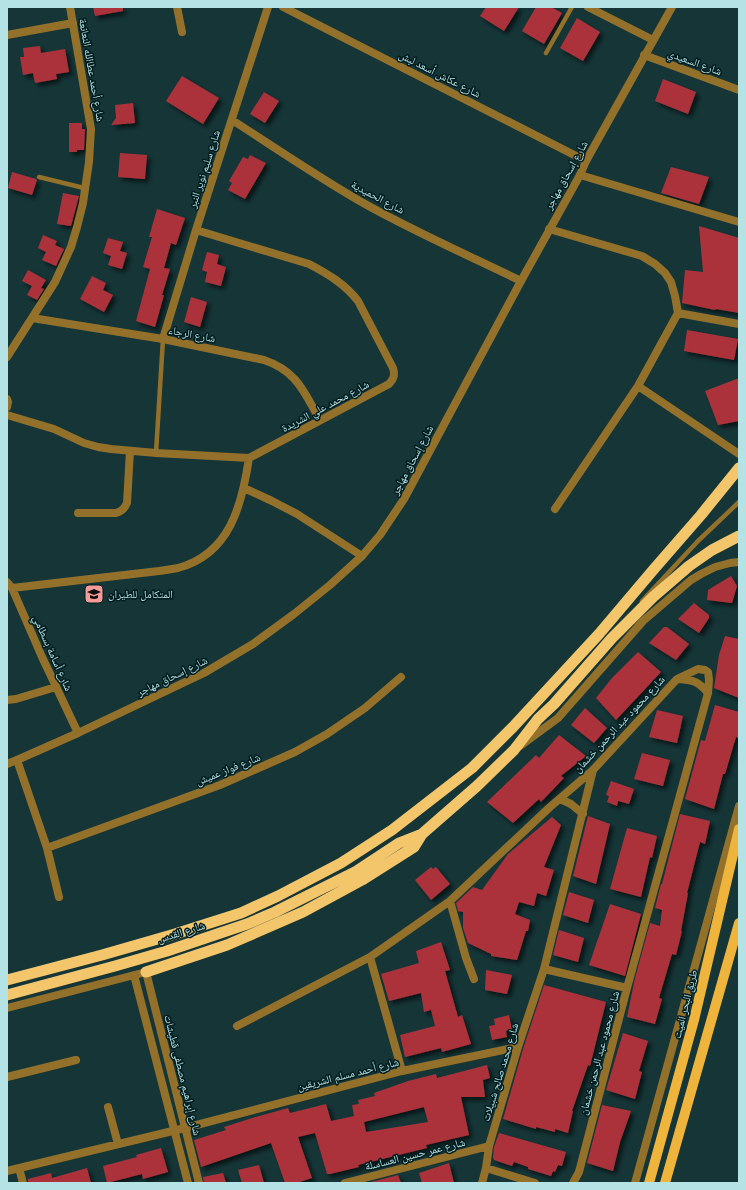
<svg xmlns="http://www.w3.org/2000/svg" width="746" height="1190" viewBox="0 0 746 1190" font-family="'Times New Roman','Noto Naskh Arabic',serif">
	<defs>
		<filter id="shadow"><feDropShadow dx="3.5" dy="3.5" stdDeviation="2" flood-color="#0009"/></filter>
	</defs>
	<rect width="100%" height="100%" fill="#153537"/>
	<path fill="#ab333b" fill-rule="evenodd" filter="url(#shadow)" d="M93 7H123V11L95 16Z
		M486 7H519L504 31 480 16Z
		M536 7H551L562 13 544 44 522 31Z
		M577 18 600 32 583 61 560 48Z
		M40 46 41 53 65 49 69 72 56 74 57 79 35 83 33 73 23 75 20 57H24L23 48Z
		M182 76 219 98 203 124 166 101Z
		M663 79 696 92 688 114 655 101Z
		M264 92 279 101 265 123 250 114Z
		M133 103 135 123 111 125 116 118 115 105Z
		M69 123H82V129H85L84 150H77V152H69Z
		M120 153 147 155 145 179 118 177Z
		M250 155 266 163 245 199 228 190 232 183 229 181 243 157 248 159Z
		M671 167 709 177 699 204 661 193Z
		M12 172 36 179 37 180 32 195 8 188Z
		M63 193 79 196 71 226 57 224Z
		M157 209 185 218 176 245 171 243 164 268 170 269 162 295H164L155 327 136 321 150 269 143 267 152 237H149Z
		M699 226 739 238V313L716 309 715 310 682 303 685 270 703 272Z
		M43 235 57 241 55 245 64 249 56 266 42 260 46 252 38 248Z
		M108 238 123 242 120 251 127 253 122 269 108 265 111 256 103 253Z
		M207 252 219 255 217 264 226 267 221 286 205 282 207 272 202 270Z
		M28 270 46 280 41 288 44 289 37 300 27 295 32 286 22 281Z
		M92 276 106 283 103 290 113 295 104 312 80 299Z
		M191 297 207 302 200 327 184 322Z
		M687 330 738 339 734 360 684 351Z
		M739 378V421L718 425 705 391Z
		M731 576 737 586 732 603 707 600 708 590Z
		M694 603 709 615V618L699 633 678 619Z
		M664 627H667L689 644 676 660 649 643Z
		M725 636 739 639V698L714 688 719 655Z
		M638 652 661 672 616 720 596 698 612 678Z
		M715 705 739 712V738L736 737 725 774H723L714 809 685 799 701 740 705 741Z
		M585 708 607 728 594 743 571 725Z
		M657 710 683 716 677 743 649 737Z
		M559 735 586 756 561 776 564 778 541 802 539 799 513 823 487 802 536 755 539 758Z
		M642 753 670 760 663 786 634 779Z
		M611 781 634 789 629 804 618 801 617 806 607 802 609 796 606 795Z
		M680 814 710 821 705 844 700 842 687 893H688L681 931H682L676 955 672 954 659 998 662 999 655 1024 627 1017 635 978 650 923 660 926 662 910 655 908 661 884H662Z
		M588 816 610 824 596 884 573 876Z
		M552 817 561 825 544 867 554 870 546 896 537 893 534 906 519 902 515 914 530 920 528 931H526L517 960 491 956V954L468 943 463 928V912L458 911 456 903 473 887 482 890 508 854Z
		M627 828 657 836 652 858 650 857 641 897 610 889Z
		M431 867 433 869 436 867 450 884 431 900 415 880Z
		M569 892 594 900 588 923 563 915Z
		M610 904 641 914 625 976 589 965Z
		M559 930 584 938 578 962 553 955Z
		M441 942 450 970 445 971 458 1017 462 1015 471 1044 442 1052 441 1048 405 1057 400 1035 435 1026 431 1010 424 1012 421 993 389 1001 381 974 419 963 416 951Z
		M486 970 512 975 507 994 485 990Z
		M544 985 606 1002 590 1066 588 1065 572 1111H573L568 1133 555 1129V1132L536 1127V1129L503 1119 523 1049Z
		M509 1015 512 1030 506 1031 507 1037 492 1040 489 1026 495 1025 494 1019Z
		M623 1033 648 1041 639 1071 642 1072 635 1099 606 1090Z
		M487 1065 490 1078 483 1080 485 1097H461L469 1135 426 1145 427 1148 358 1165 359 1167 330 1174H327L315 1133 298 1137 312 1178 296 1183H285L271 1143 201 1167 194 1140 226 1130 224 1127 252 1118 288 1108 290 1113 326 1104 331 1121 354 1116 352 1105 359 1104 358 1100 375 1096 374 1093 408 1081 436 1074 437 1078ZM424 1107 428 1122 366 1132 364 1122Z
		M602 1105 631 1111 620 1142 613 1171 587 1163Z
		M499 1133 566 1152 562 1166 558 1165 555 1172 553 1171 551 1176 528 1169V1167L514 1162 512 1166 494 1160 493 1157 494 1147Z
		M161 1148 168 1172 143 1179 142 1174 107 1183 103 1166 137 1157 136 1155Z
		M449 1163 454 1183H422L419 1173Z
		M259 1165 264 1183H242L238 1170Z
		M87 1168 91 1183H28V1179L51 1173 52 1178Z
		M223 1173 226 1183H204L203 1177Z
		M398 1175 401 1183H371V1182Z"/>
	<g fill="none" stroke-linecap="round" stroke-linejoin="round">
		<path stroke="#94712b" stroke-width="4.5" d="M546 53 572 7
			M39 177 84 188
			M156 453 163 339
			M642 601 698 541 739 502"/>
		<path stroke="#94712b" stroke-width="8" d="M177 7 182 32
			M283 7 586 161
			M588 7 653 40
			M7 35 73 23
			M644 55 739 90
			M232 120C274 147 315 175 358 200 410 230 466 254 521 281
			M580 175 739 222
			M549 229 642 256 655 264 665 273 671 282 675 296 678 313 638 386 555 509
			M678 313 739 324
			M32 318 163 339 264 360C297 371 304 392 320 420
			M163 339 196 230 268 7
			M7 357 55 282 71 247 77 227 83 203 89 162 91 129 70 7
			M638 386 739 454
			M7 399 8 402 7 407
			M7 415 54 429 84 443 98 447 111 449 156 453 249 458 389 384C394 379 395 375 393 368L358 301C345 284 328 274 309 264L196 230
			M244 488 272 501 297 514 362 556
			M78 513H116C122 511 124 509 127 503L130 451
			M7 582 12 588 42 657 78 733
			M12 588 159 571C166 570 172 569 178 568 230 554 242 505 249 458
			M678 679C693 680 698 681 708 693
			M7 700 16 699 56 687
			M17 760 47 848 59 897
			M560 799 571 804 583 814
			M47 848 220 785 295 752 327 734 365 708 401 677
			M450 901 466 958 474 979
			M370 957 402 1071
			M544 969 627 988
			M237 1026 370 957 450 901 550 807 593 770 677 679 698 669 705 670 708 672 709 680 708 693 627 988 579 1172 573 1183
			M7 1077 76 1060
			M108 1107 118 1144
			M19 1168 23 1183
			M486 1168 535 1183
			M7 1171 185 1128 402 1071 518 1047
			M345 1183 489 1146
			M482 1183 486 1168 489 1146 518 1047 544 969 593 770"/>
		<path stroke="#94712b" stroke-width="8" d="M520 746 558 718 643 621 691 580 701 574 715 567 730 563 739 562
			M7 764 17 760 78 733 204 673 253 644 294 614 330 585 362 556 380 535 404 499 521 281 580 175 586 161 672 7
			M134 975 188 1183
			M7 1008 146 972 199 1183
			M635 1183 739 806"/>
		<path stroke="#efb43c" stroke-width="10" d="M649 1183 694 1020 739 829
			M665 1183 739 923"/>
		<path stroke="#f4c66b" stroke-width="11" d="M146 972 227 945 303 912 362 880 414 847 422 834
			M7 980 102 955 175 934 241 913 278 896 341 863 392 830 472 768 513 727 599 634 654 569 701 515 739 468
			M7 995 115 966 167 951 247 924 275 912 355 872 399 843 422 834 477 786 514 750 538 719 554 704 612 638 653 597 689 566 712 550 739 536"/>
	</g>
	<defs>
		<symbol id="university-square" viewBox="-11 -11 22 22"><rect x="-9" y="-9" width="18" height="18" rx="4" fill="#f59b99" stroke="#001c1e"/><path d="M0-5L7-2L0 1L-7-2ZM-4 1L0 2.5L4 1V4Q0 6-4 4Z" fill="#111"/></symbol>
	</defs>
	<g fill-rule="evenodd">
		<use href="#university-square" x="83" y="583" width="22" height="22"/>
	</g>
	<g text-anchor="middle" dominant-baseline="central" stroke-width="3" stroke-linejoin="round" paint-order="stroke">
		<g font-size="11" fill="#b5e2e5" stroke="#001c1e">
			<text transform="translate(695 62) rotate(20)">شارع السعيدي</text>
			<text transform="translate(92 70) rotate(80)">شارع أحمد عطاالله النعانعة</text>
			<text transform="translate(440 74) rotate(27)">شارع عكاش أسعد لبش</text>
			<text transform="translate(204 169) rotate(-72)">شارع سليم نوير النبر</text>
			<text transform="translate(566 175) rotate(-61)">شارع إسحاق مهاجر</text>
			<text transform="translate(378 197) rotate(28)">شارع الحميدية</text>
			<text transform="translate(192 334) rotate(11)">شارع الرجاء</text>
			<text transform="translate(325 406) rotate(-28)">شارع محمد علي الشريدة</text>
			<text transform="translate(412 460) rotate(-62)">شارع إسحاق مهاجر</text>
			<text transform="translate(53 653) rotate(66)">شارع أسامة بسطامي</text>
			<text transform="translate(172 676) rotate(-26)">شارع إسحاق مهاجر</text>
			<text transform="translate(619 724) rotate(-47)">شارع محمود عبد الرحمن خشمان</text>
			<text transform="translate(228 769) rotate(-22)">شارع فواز عميش</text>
			<text transform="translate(181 932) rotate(-17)">شارع القدس</text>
			<text transform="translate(685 1004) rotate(-76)">طريق البحر الميت</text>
			<text transform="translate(599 1053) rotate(-75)">شارع محمود عبد الرحمن خشمان</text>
			<text transform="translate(500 1072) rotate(-73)">شارع محمد صالح شبيلات</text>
			<text transform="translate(348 1074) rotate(-14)">شارع أحمد مسلم الشريقين</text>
			<text transform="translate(183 1075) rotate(76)">شارع إبراهيم مصطفى قطيشات</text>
			<text transform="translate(415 1154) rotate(-14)">شارع عمر حسين العساسلة</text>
		</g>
		<g font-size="11" fill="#b5e2e5" stroke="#001c1e" text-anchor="start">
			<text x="108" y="594">المتكامل للطيران</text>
		</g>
	</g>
	<rect width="746" height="1190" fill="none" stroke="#b5e2e5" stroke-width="16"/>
</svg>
